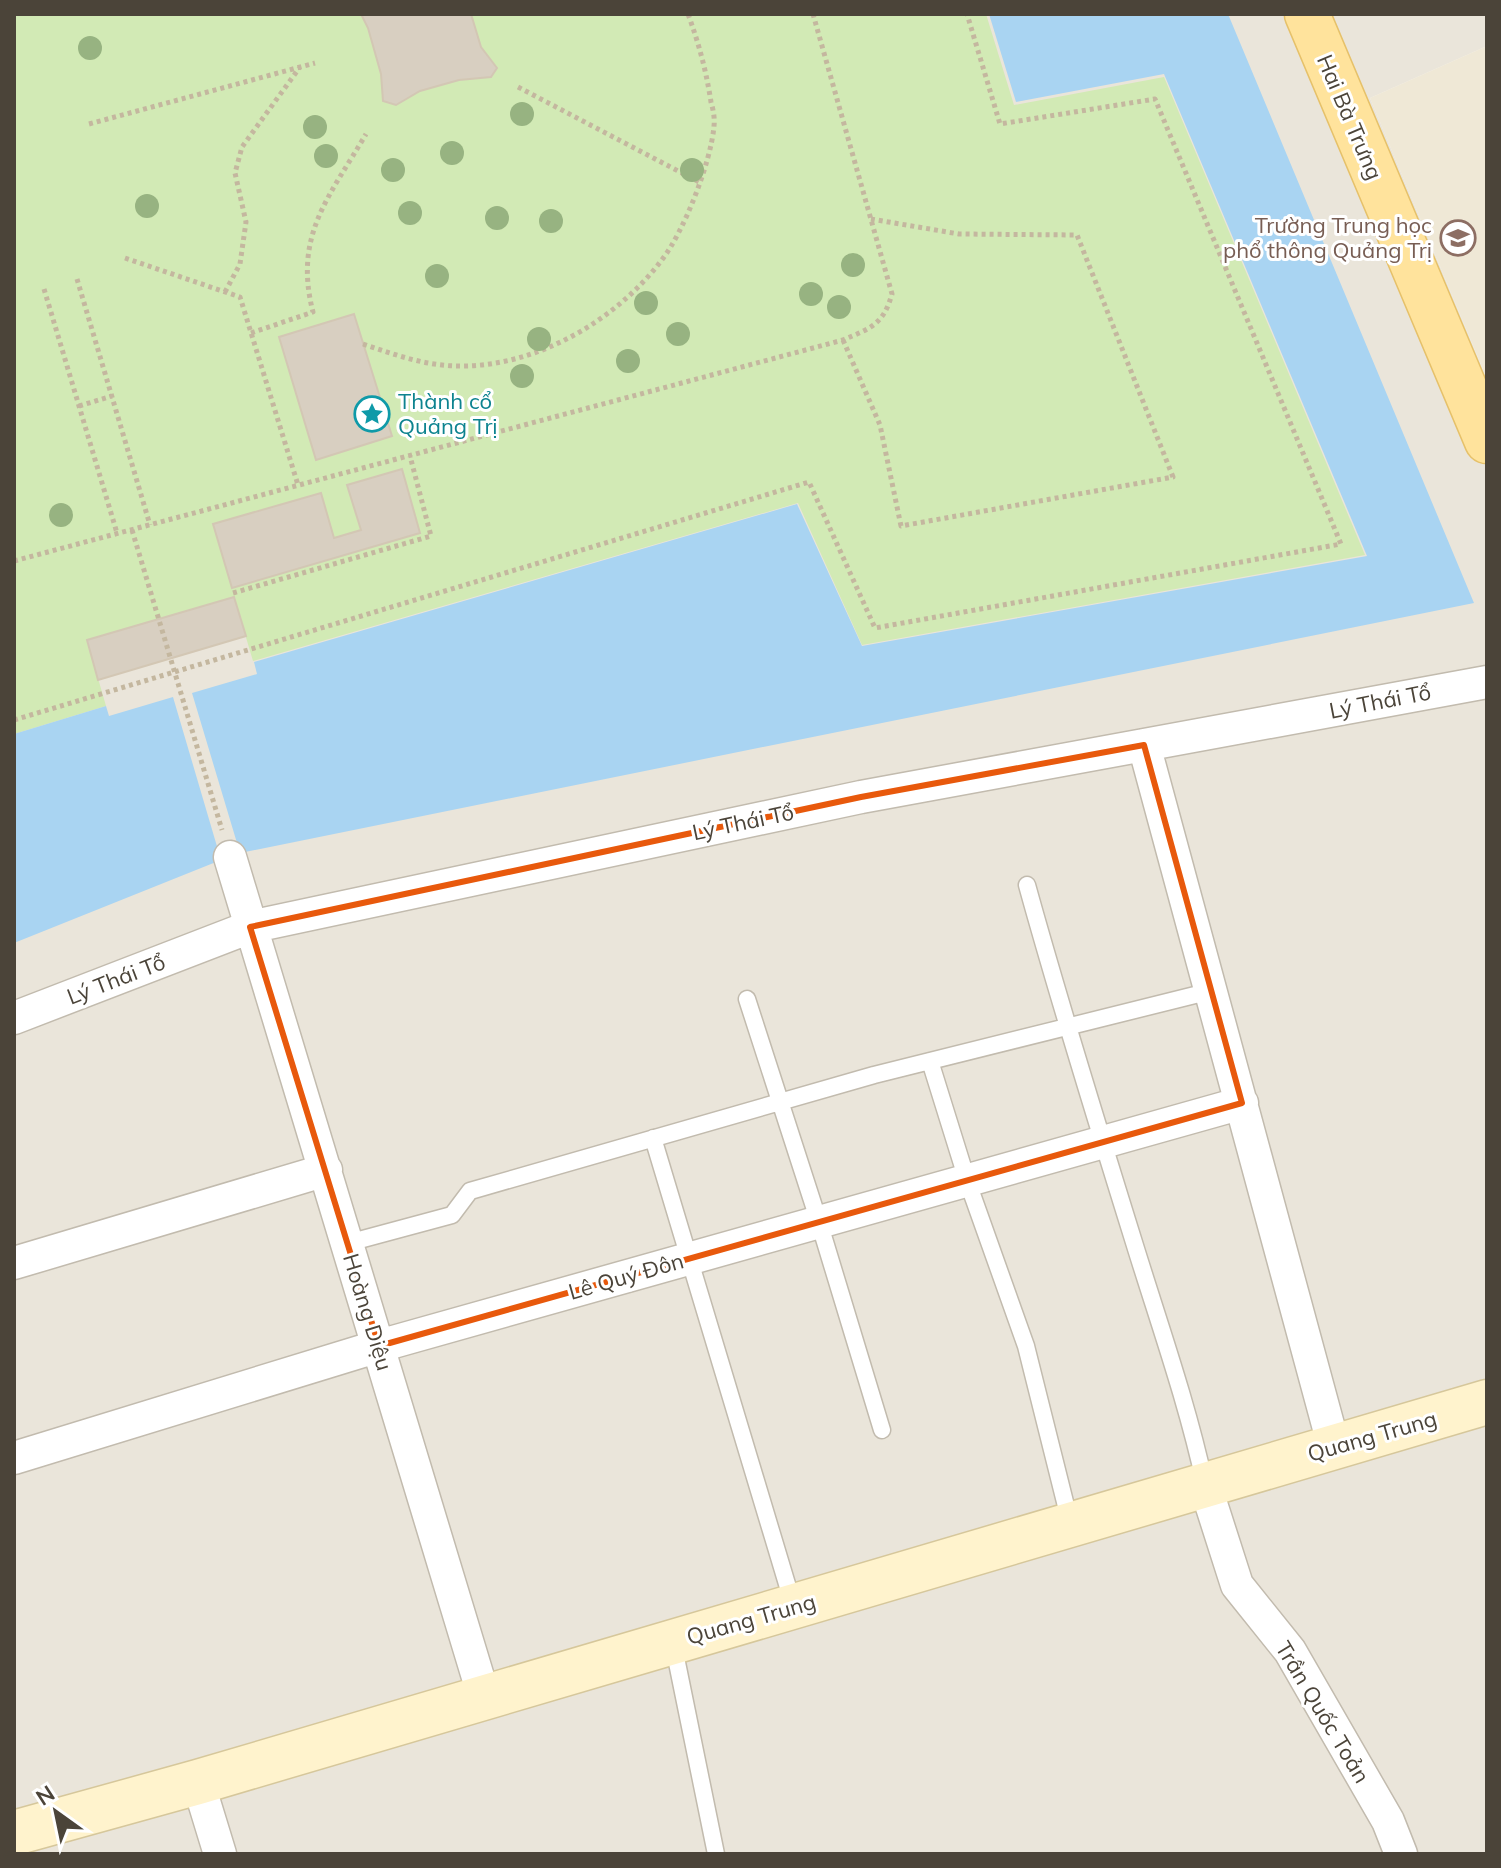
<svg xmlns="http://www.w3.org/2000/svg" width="1501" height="1868" viewBox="0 0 1501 1868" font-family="Mulish,sans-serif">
	<rect width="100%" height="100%" fill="#f6f3ec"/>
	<path fill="#eae5da" d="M14 14H1487V46L1370 98 1487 379V1854H14Z"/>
	<path fill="#efe8d6" d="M1487 46V379L1370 98Z"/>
	<path fill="#d2eab5" d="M14 14H986L1014 105 1164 77 1365 555 862 645 798 503 253 661 234 597 87 640 106 706 14 734Z"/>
	<path fill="#a9d4f2" d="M989 14H1228L1474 603 240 853 192 693 257 674 254 662 797 504 862 646 1367 556 1164 74 1016 102Z
		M173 697 221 860 14 943V734L106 706 109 716Z"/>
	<path fill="#d8cfc1" stroke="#d3c7b4" stroke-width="2" d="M361 14H471L481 47 497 68 491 77 459 80 420 91 396 105 383 101 381 74 368 28Z
		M354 314 392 436 316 460 279 337Z
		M402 469 420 533 232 588 213 524 321 493 334 538 361 530 347 485Z
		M234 597 246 636 98 680 87 640Z"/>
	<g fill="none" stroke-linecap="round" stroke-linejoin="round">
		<defs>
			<path id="lane" d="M1027 885C1061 1008 1099 1130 1137 1252 1161 1329 1188 1406 1205 1485
				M747 999 819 1222 882 1430
				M930 1061 967 1180 1026 1346 1070 1522
				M653 1138 793 1604
				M348 1243 452 1215 470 1191 874 1075 1211 991
				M673 1643 716 1854"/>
			<path id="street" d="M1144 745 1334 1447
				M230 857 484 1697
				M14 1018 250 927 861 797 1487 682
				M14 1263 326 1170
				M14 1458 379 1346 1242 1103
				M1205 1485 1237 1585 1290 1651 1388 1821 1401 1854
				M198 1782 220 1854"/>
			<path id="secondary" d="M14 1833 198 1782 1487 1402"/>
			<path id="primary" d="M1307 14 1487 441"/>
		</defs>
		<use href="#lane" stroke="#c2bbae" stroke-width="19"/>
		<use href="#street" stroke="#c2bbae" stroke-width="35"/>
		<use href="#secondary" stroke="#d6c79b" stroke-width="47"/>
		<use href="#primary" stroke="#e6c16a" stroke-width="47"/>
		<path stroke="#c4b79f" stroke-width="5" stroke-dasharray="4 4" stroke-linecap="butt" d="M518 87 701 183
			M89 124 315 63
			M125 258 240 297 298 485
			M77 279 150 525
			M44 289 117 533
			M225 292 240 264 246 222 235 173 242 147 300 67
			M251 333 313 312C293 235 330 196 366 134
			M843 340 880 425 901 526 1173 477 1077 235 959 234 871 219
			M363 344C396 355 428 367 464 366 539 365 616 320 661 261 684 232 711 162 714 126 715 118 713 109 711 102 706 70 699 44 688 14
			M79 406 112 396
			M132 530 222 830
			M14 561 843 340C871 328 883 325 892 294L813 14
			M233 593 431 536 410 456
			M14 720 809 482 875 628 1341 544 1155 99 1000 124 967 14"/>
		<use href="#lane" stroke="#fff" stroke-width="16"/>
		<use href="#street" stroke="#fff" stroke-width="32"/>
		<use href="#secondary" stroke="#fff3cd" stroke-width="44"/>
		<use href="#primary" stroke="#ffe39c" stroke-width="44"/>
	</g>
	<g fill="#97b381">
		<circle cx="90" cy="48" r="12"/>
		<circle cx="522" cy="114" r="12"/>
		<circle cx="315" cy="127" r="12"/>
		<circle cx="452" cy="153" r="12"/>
		<circle cx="326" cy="156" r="12"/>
		<circle cx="393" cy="170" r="12"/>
		<circle cx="692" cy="170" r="12"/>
		<circle cx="147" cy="206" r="12"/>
		<circle cx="410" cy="213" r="12"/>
		<circle cx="497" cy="218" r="12"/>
		<circle cx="551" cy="221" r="12"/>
		<circle cx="853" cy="265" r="12"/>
		<circle cx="437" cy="276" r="12"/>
		<circle cx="811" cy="294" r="12"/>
		<circle cx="646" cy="303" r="12"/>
		<circle cx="839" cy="307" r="12"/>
		<circle cx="678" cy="334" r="12"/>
		<circle cx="539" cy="339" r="12"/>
		<circle cx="628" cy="361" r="12"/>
		<circle cx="522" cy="376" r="12"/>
		<circle cx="61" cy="515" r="12"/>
	</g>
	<path fill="none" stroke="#e8590c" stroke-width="6" stroke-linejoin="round" d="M1144 745 1242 1103 379 1346 250 927 861 797Z"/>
	<defs>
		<symbol id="school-ring" viewBox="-11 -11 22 22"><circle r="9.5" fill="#fff" stroke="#8d6e63" stroke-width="1.5"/><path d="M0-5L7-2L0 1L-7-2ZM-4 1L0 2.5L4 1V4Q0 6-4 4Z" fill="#8d6e63"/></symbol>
		<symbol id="sight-ring" viewBox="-11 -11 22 22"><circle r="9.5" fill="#fff" stroke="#0f9aa8" stroke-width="1.5"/><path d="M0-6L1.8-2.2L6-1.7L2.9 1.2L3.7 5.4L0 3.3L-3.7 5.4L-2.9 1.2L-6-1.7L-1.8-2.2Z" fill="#0f9aa8"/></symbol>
	</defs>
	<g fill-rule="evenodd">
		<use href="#school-ring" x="1438" y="218" width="40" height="40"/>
		<use href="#sight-ring" x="352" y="394" width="40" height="40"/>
	</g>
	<g text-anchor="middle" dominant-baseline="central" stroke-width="6" stroke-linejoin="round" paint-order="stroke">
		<g font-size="22" fill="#4b4439" stroke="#fff">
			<text transform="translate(1350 117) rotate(67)">Hai Bà Trưng</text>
			<text transform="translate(1380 701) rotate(-11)">Lý Thái Tổ</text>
			<text transform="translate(743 822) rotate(-12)">Lý Thái Tổ</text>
			<text transform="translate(116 979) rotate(-21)">Lý Thái Tổ</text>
			<text transform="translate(626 1276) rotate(-16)">Lê Quý Đôn</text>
			<text transform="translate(368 1312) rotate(73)">Hoàng Diệu</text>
			<text transform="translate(1372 1436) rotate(-16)">Quang Trung</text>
			<text transform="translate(751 1619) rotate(-16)">Quang Trung</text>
			<text transform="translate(1323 1712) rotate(59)">Trần Quốc Toản</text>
		</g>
		<g font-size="22" fill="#785e54" stroke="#fff" text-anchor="end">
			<text x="1432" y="225">Trường Trung học<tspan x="1432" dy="25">phổ thông Quảng Trị</tspan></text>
		</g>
		<g font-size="22" fill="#0d838f" stroke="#fff" text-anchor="start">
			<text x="398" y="401">Thành cổ<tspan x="398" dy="25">Quảng Trị</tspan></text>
		</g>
	</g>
	<rect width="1501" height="1868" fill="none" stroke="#4b4439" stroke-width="32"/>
	<g transform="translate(56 1812) rotate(327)" stroke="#ffffff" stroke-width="6" paint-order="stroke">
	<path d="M0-6L14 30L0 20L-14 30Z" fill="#4b4439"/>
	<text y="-12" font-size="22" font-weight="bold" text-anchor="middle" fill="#4b4439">N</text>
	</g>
</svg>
